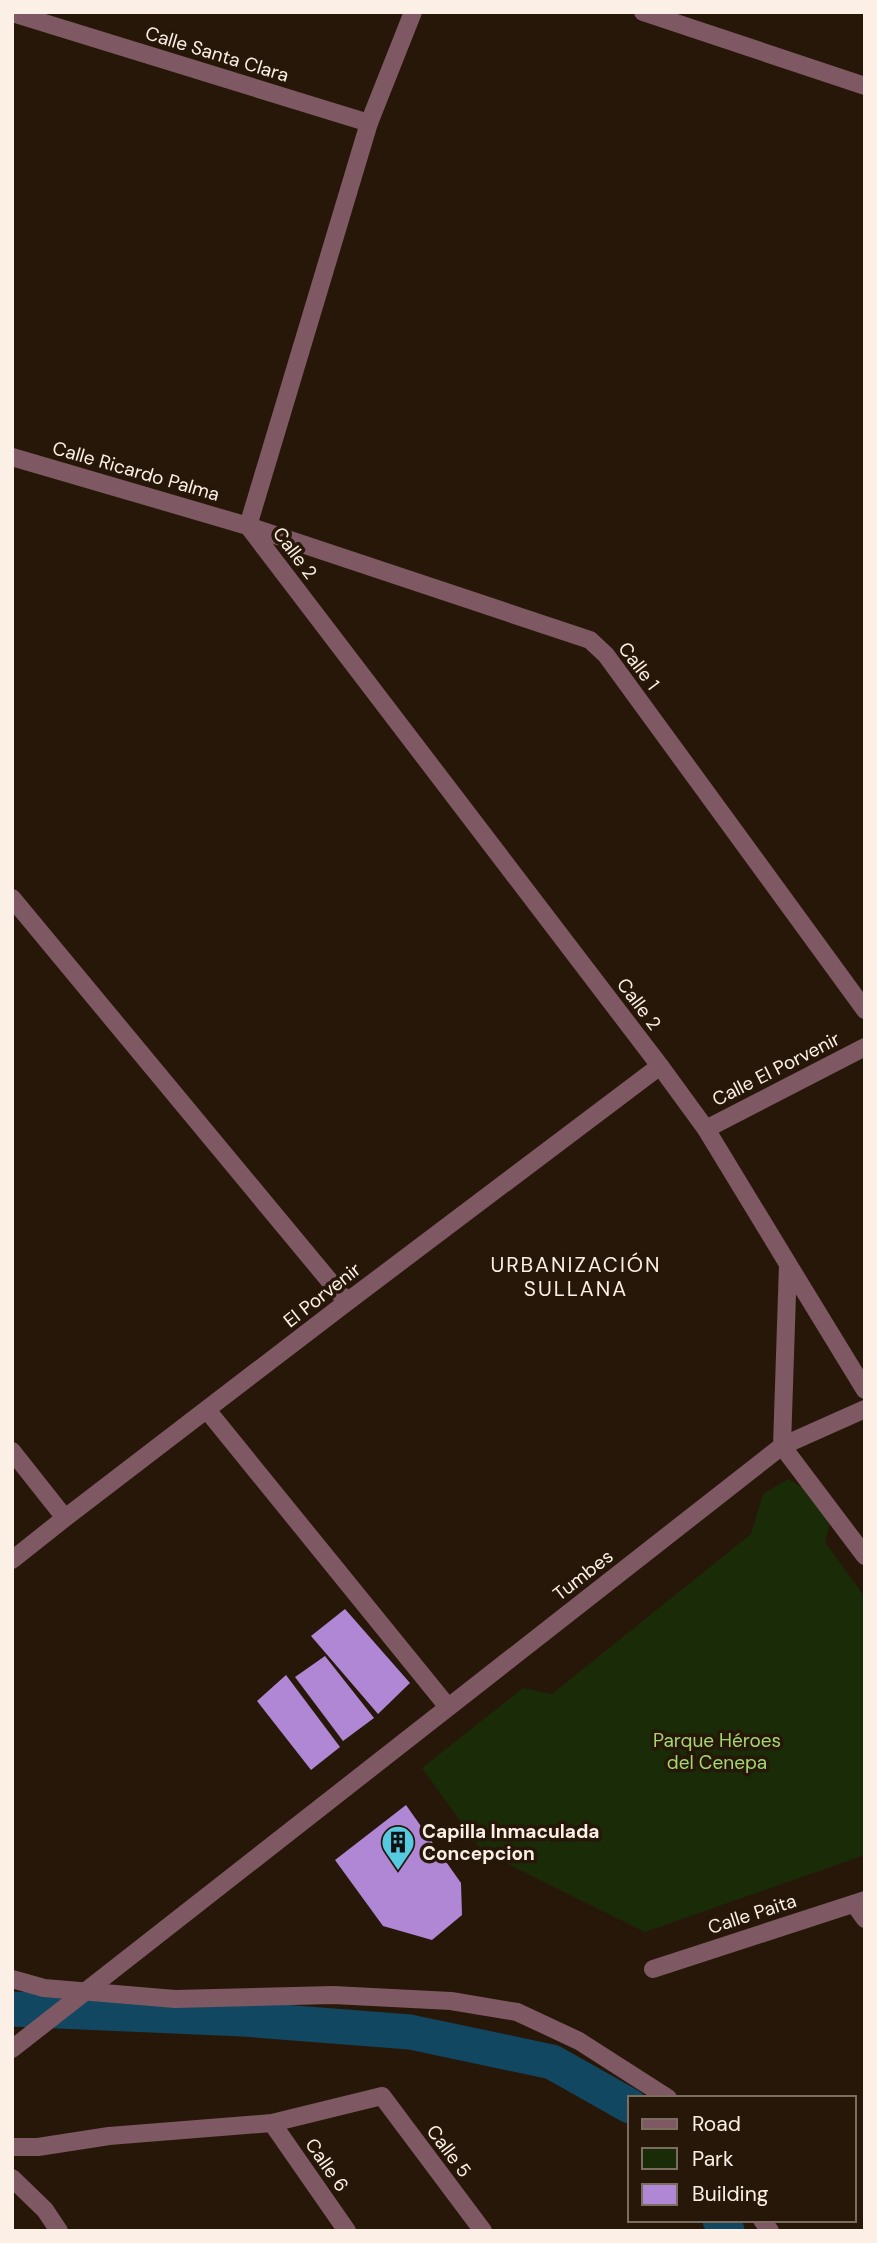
<svg xmlns="http://www.w3.org/2000/svg" width="877" height="2243" viewBox="0 0 877 2243" font-family="'DM Sans',sans-serif">
	<rect width="100%" height="100%" fill="#271708"/>
	<path fill="#1a2b08" d="M788 1479 802 1487 831 1519 825 1542 865 1597V1855L645 1932 482 1851 422 1768 523 1688 552 1694 751 1534 763 1494Z"/>
	<g fill="none" stroke-linecap="round" stroke-linejoin="round">
		<path stroke="#114761" stroke-width="35" d="M12 2009 243 2019 410 2032 552 2062 630 2106
			M720 2220 727 2231"/>
	</g>
	<path fill="#b087d4" d="M345 1609 410 1683 378 1714 311 1636Z
		M325 1656 374 1718 343 1741 295 1677Z
		M286 1675 340 1747 311 1770 257 1701Z
		M406 1805 461 1883 462 1915 432 1940 383 1926 335 1860Z"/>
	<g fill="none" stroke-linecap="round" stroke-linejoin="round">
		<path stroke="#7e5862" stroke-width="18" d="M12 13 369 123
			M12 457 248 526 590 640 606 655 865 1010
			M12 898 347 1302
			M706 1129 865 1047
			M207 1410 448 1707
			M782 1446 865 1556
			M12 1451 65 1518
			M12 1560 65 1518 347 1302 660 1066
			M854 1904 865 1919
			M653 1969 865 1900
			M12 1979 44 1988 175 1999 333 1995 451 2001 517 2012 579 2041 668 2098
			M272 2123 347 2231
			M12 2147H38L109 2136 272 2123 382 2096 483 2231
			M12 2178 45 2210 59 2231
			M762 2220 770 2231"/>
		<path stroke="#7e5862" stroke-width="18" d="M413 12 369 123 248 526 660 1066 706 1129 788 1264 782 1446
			M643 12 865 86
			M788 1264 865 1390
			M12 2049 782 1446 865 1409"/>
	</g>
	<defs>
		<symbol id="building-pin" viewBox="-11 -11 22 30"><path d="M0 17L-7.5 6A9.5 9.5 0 1 1 7.5 6Z" fill="#55cae0" stroke="#271708"/><path d="M-4-6H4V6H1V3H-1V6H-4ZM-2.5-4.3h1.7v1.8h-1.7ZM.8-4.3h1.7v1.8H.8ZM-2.5-1h1.7V.8h-1.7ZM.8-1h1.7V.8H.8Z" fill="#111"/></symbol>
	</defs>
	<g fill-rule="evenodd">
		<use href="#building-pin" x="379" y="1823" width="38" height="52"/>
	</g>
	<g text-anchor="middle" dominant-baseline="central" stroke-width="7" stroke-linejoin="round" paint-order="stroke">
		<g font-size="19" fill="#fbefe6" stroke="#271708">
			<text transform="translate(217 54) rotate(17)">Calle Santa Clara</text>
			<text transform="translate(136 471) rotate(16)">Calle Ricardo Palma</text>
			<text transform="translate(295 553) rotate(53)">Calle 2</text>
			<text transform="translate(639 666) rotate(53)">Calle 1</text>
			<text transform="translate(639 1004) rotate(53)">Calle 2</text>
			<text transform="translate(776 1069) rotate(-27)">Calle El Porvenir</text>
			<text transform="translate(322 1295) rotate(-38)">El Porvenir</text>
			<text transform="translate(583 1575) rotate(-38)">Tumbes</text>
			<text transform="translate(752 1914) rotate(-18)">Calle Paita</text>
			<text transform="translate(449 2151) rotate(53)">Calle 5</text>
			<text transform="translate(327 2165) rotate(55)">Calle 6</text>
		</g>
		<g font-size="19" fill="#a1d970" stroke="#271708">
			<text x="717" y="1740">Parque Héroes<tspan x="717" dy="22">del Cenepa</tspan></text>
		</g>
		<g font-size="19" font-weight="bold" fill="#fbefe6" stroke="#271708" text-anchor="start">
			<text x="422" y="1831">Capilla Inmaculada<tspan x="422" dy="22">Concepcion</tspan></text>
		</g>
		<g font-size="21" letter-spacing="2" fill="#fbefe6" stroke="#271708">
			<text x="576" y="1265">URBANIZACIÓN<tspan x="576" dy="24">SULLANA</tspan></text>
		</g>
	</g>
	<rect width="877" height="2243" fill="none" stroke="#fbefe6" stroke-width="28"/>
	<rect x="628" y="2096" width="228" height="126" fill="#271708" stroke="#7c6d61" stroke-width="2"/>
	<rect x="642" y="2119" width="35" height="10" fill="#7e5862" stroke="#7c6d61" stroke-width="2"/>
	<text x="692" y="2131" font-size="21" fill="#fbefe6">Road</text>
	<rect x="642" y="2148" width="35" height="21" fill="#1a2b08" stroke="#7c6d61" stroke-width="2"/>
	<text x="692" y="2166" font-size="21" fill="#fbefe6">Park</text>
	<rect x="642" y="2184" width="35" height="21" fill="#b087d4" stroke="#7c6d61" stroke-width="2"/>
	<text x="692" y="2201" font-size="21" fill="#fbefe6">Building</text>
</svg>
